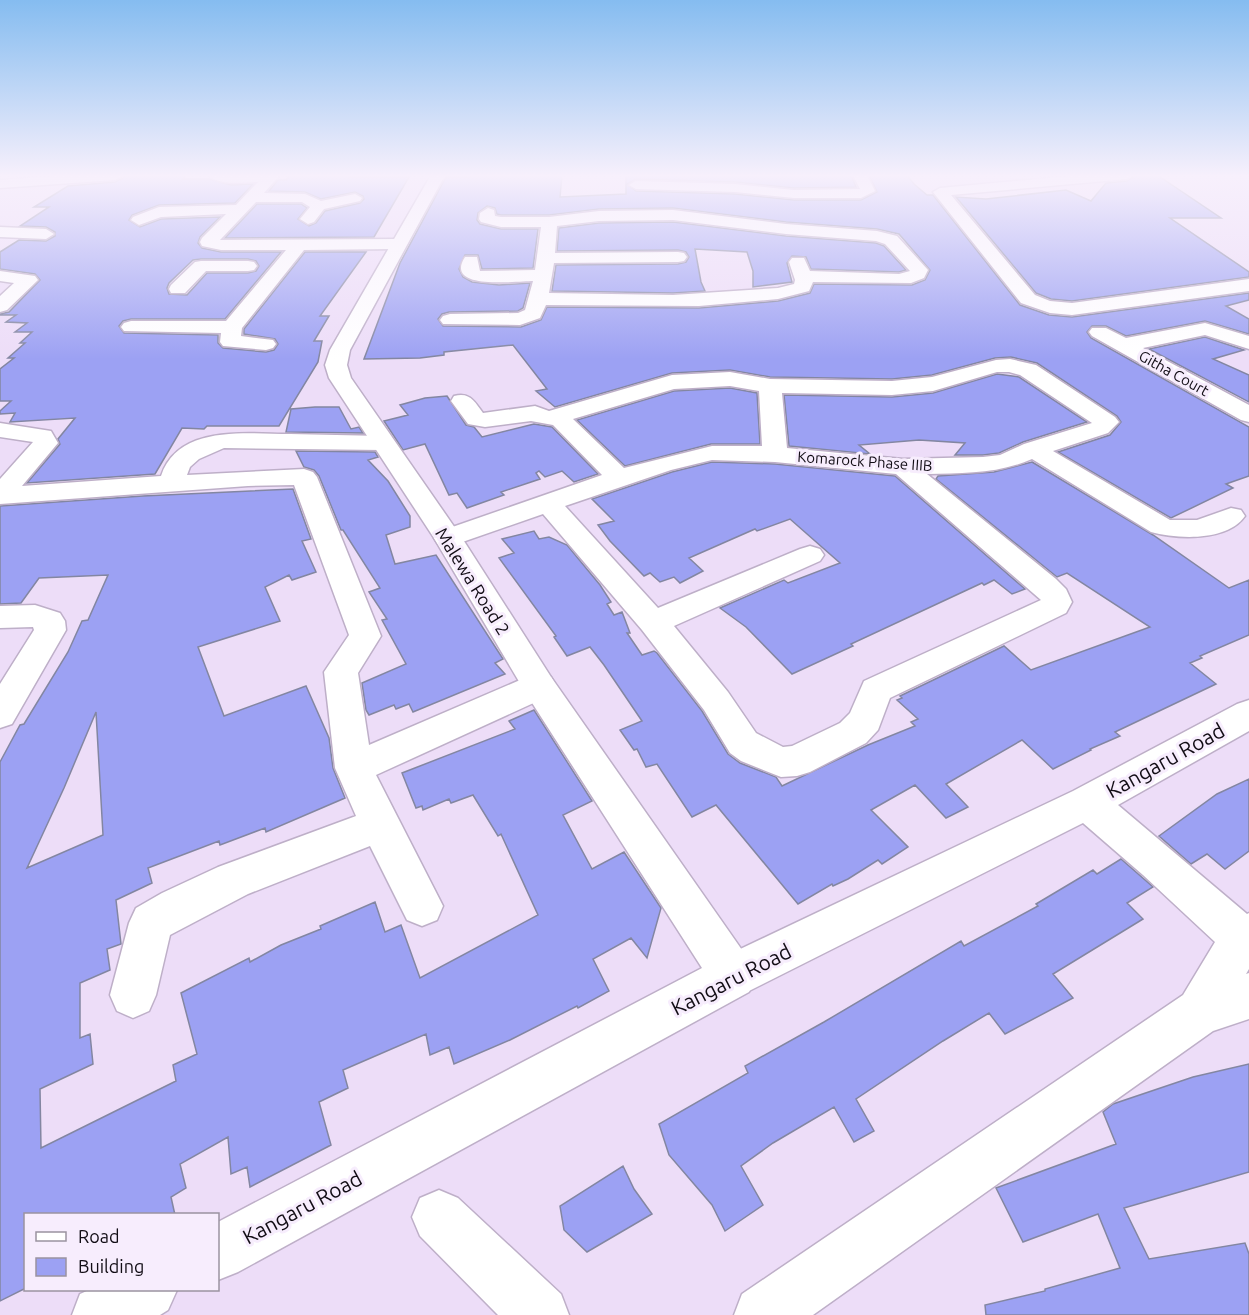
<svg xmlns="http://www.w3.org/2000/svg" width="1249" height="1315" viewBox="0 0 1249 1315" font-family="Ubuntu,sans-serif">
	<rect width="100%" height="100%" fill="#edddf8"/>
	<path fill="#9ca1f3" stroke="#8386a1" stroke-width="1.5" fill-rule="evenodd" d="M124 175H186L183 179H210L231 185 253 184 235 203 159 205 132 215 129 220 140 227 161 219 220 217 200 237 198 243 202 248 221 252H281L225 319H131L123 321 119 326 124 333 218 335V343L223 348 266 352 274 350 278 344 275 339 244 334V329L305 252H366L320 316H329L314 341H322L318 362 279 426H207L204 429 182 428 155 474 27 483 60 444 58 439 75 418 10 422 15 413 0 414V411L11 401H0V369L14 358H8L25 343H20L32 332H15L27 323 6 322 16 315H0V314L9 312 40 280 35 274 0 269V252L19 240 46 241 55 236V232L46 227 20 226 49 207H34L68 186 115 182 123 178ZM201 259H248L256 261 259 266 256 271 248 273H207L187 295 169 294 167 288 169 283 193 260Z
		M290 175H351L349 177H409L374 237 225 238 257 204H301L307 208 298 219 309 226 316 223 325 211 360 203 364 199 363 196 355 192 321 199 305 192 269 191 278 180H286Z
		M471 175H562L560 197 626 194V175H851L856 187 794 188 735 182 636 179 627 184 636 191 735 194 794 200H861L877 192 869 175H907L914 184 927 195H933L1020 305 1049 315 1072 317 1249 293V300L1226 306 1249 319V334L1205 321 1126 336 1106 326H1092L1087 332 1091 338 1249 427V476L1226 484 1233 488 1171 518 1058 452 1110 435 1121 422 1117 416 1037 363 1011 357 995 358 932 375 892 379 770 377 730 370 672 373 555 407 536 391 547 389 513 345 444 352V355L420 358 364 359 400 263 446 177H470ZM487 206 495 208 497 214 501 215H549L599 209 673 208 786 222 877 229 899 234 930 270 925 280 912 285 814 284 810 293 778 301 699 308 547 307 541 320 521 327 443 326 438 319 442 314 449 312 518 311 523 308 530 283 499 285 472 282 463 277 459 269 465 255H478L482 269 533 268 538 229H501L480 224 477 220 478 213Z
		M1136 175H1157L1221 218H1170L1249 272V277L1072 301 1051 299 1036 293 956 197 986 199 1066 190 1091 201 1106 183 1127 181Z
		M673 222 786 236 876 243 884 246 906 270 899 272 811 269 806 257 792 256 787 263 792 282 753 287V271L747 252 695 249 701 282 705 291 673 293 552 291 556 265 678 264 686 262 689 257 686 252 678 250 557 251 559 228 599 223Z
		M1205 337 1244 350 1213 359 1249 375V402L1149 349Z
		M997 374 1019 377 1087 422 1023 442 999 453 983 455H955L965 443 919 440 859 445 870 454 789 446 784 395 892 397 933 393Z
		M730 388 757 393 760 444H711L625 466 577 420 674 391Z
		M447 396 466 425 474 427 482 437 534 424 552 427 598 474 574 482 562 471 545 477 539 471 536 473 540 479 501 492 504 495 467 508 457 493 449 495 425 444 403 450 384 421 408 415 400 405 425 398Z
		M315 407H339L351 429 359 427 363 433 286 432 291 409Z
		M296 451 375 452 378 457 368 460 388 481 410 516V527L386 535 395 564 436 555 503 659 495 663 505 674 413 712 409 704 396 709 394 705 369 715 366 710 362 683 406 664 382 620 387 619 369 592 380 588 343 530H341L319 476 314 470 304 467Z
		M712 462 775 464 895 476 1025 589 1012 594 994 580 984 585 982 583 851 644 853 646 792 674 746 627 720 608 784 580 788 583 840 563 790 519 757 531 755 529 689 558 703 571 680 583 674 577 660 582 650 573 644 576 610 541 598 525 614 521 592 499 672 472Z
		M1032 462 1153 535 1229 588 1249 580V635L1200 656 1202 658 1190 663 1216 684 1115 732 1120 736 1090 749 1091 750 1053 769 1022 740 946 784 968 807 946 818 915 785 871 810 908 847 882 864 878 860 848 879 833 886 832 884 798 904 716 805 692 817 657 764 646 767 637 749 634 750 620 730 642 721 604 665 590 647 567 656 554 637 556 636 499 558 514 553 502 539 534 531 539 539 549 537 567 545 600 585 611 602 607 604 614 615 622 612 630 633H627L642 655 654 651 657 653 702 711 728 754 740 763 776 777 782 786 868 745 915 726 911 722 918 719 897 700 902 698 900 696 1004 646 1031 670 1150 627 1067 573 1057 577 936 479 938 476 994 472Z
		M293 489 311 539 302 541 316 572 292 580 289 575 265 587 280 621 198 647 224 716 306 686 329 738 333 768 345 798 266 832 265 828 220 845 219 841 148 868 152 883 116 900 121 944 107 949 110 970 80 983V1038L90 1034 93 1064 40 1089 41 1148 176 1081 173 1065 197 1054 181 993 249 958 250 962 281 945 321 929 320 926 375 902 385 932 401 925 420 978 538 915 501 834 498 836 473 795 451 803 449 799 423 810 422 806 416 808 402 773 515 729 509 721 534 710 592 801 563 815 592 869 624 852 661 908 647 958 631 938 593 959 609 991 578 1008 577 1006 510 1040 454 1064 449 1047 430 1055 426 1034 343 1070 348 1088 319 1102 331 1145 250 1187 247 1167 231 1174 228 1137 180 1164 186 1188 171 1197 175 1215H26V1288L0 1301V762L20 725 24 724 68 652 82 621 88 620 108 575 39 578 21 603 0 604V506L143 496ZM96 712 103 835 27 868 64 788Z
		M1249 779V851L1225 869 1207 854 1191 864 1159 836 1217 794Z
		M1121 859 1153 887 1127 903 1143 919 1053 974 1073 998 1005 1034 989 1013 943 1041 856 1099 874 1131 854 1142 834 1107 773 1143 741 1166 763 1205 725 1231 712 1205 669 1155 659 1124 748 1073 745 1066 824 1022 961 941 964 946 1038 906 1036 904 1093 870 1097 874Z
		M1249 1064V1172L1124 1208 1149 1259 1245 1243 1249 1254V1315H986L985 1305 1045 1291V1289L1120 1268 1098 1214 1023 1242 996 1188 1116 1144 1103 1112 1113 1104 1193 1077Z
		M623 1166 634 1189 652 1214 587 1252 564 1230 560 1206Z"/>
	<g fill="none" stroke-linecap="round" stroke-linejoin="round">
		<defs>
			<path id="minor" d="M69 175 122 176 115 180 0 188V180Z
				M208 175H280L264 193 305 194 321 201 355 194 362 198 360 201 324 209 314 222 308 224 300 219 310 207 302 202H256L220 240 398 239 406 244 398 249 304 250 242 328 241 336 273 340 276 344 273 348 266 350 223 346 220 342 221 333 124 331 121 327 124 323 131 321H226L286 250H221L202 246 200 242 202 238 226 214 161 217 139 225 131 220 133 217 159 207 236 205 258 182C243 182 219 186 208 175Z
				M853 175H867L875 191 861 198H794L735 192 636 189 629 185 636 181 735 184 794 190 860 189Z
				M1081 175H1134L1127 179 951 195 1035 295 1050 301 1072 303 1249 279V291L1072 315 1050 313 1021 303 933 192 940 188Z
				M488 208 494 210 495 216 501 217H549L599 211 673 210 786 224 877 231 897 236 928 270 924 278 911 283 813 282 809 291 778 299 699 306 546 305 540 318 520 325 443 324 440 320 443 316 450 314 518 313 525 310 533 281C517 281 443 291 465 257H477L480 271 535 270 541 227H501L481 222 479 219 480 213ZM673 220 786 234 876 241 885 244 910 271 899 274 810 271 804 258H792L789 262 795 280 794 284 778 288 673 295 549 293 554 263 678 262 684 261 687 257 684 253 678 252 555 253 557 226 599 221Z
				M0 227 46 229 54 234 46 239 0 237Z
				M201 261H248L254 262 257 266 254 270 248 271H206L185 293H171L169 289 171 285 195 262Z
				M0 271 35 276 38 280 7 310 0 312V296L14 283 0 281Z
				M1205 323 1249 336V349L1205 335 1143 348 1249 405V422L1241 420 1092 336 1089 332 1092 328H1106L1126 338Z
				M1010 359 1036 365 1115 417 1119 422 1108 433 1053 451 1170 520H1197L1231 508 1241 510 1245 516C1227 542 1177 539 1151 532L1032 459C998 474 964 473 927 474L1056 579 1066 589 1072 602 1066 613 890 698 878 730 866 743 810 772 797 776 781 777 741 761 730 753 704 710 642 630 543 514 448 547 438 544 434 538 438 532 602 475 553 425 531 421 485 427 468 424 451 401 454 396C470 392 474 401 483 413L535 406 549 411 672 375 730 372 770 379 892 381 932 377 996 360ZM997 372H1009L1020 375 1092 423 1024 444 1000 455 983 457 903 459 787 448 782 393 892 395 933 391ZM730 386 759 391 762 446H712L624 468 573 419 674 389ZM712 460 775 462 896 474 1041 600 864 681 850 713 840 723 792 746 783 747 756 733 728 692 674 626 820 561 824 555 820 549 810 546 800 549 658 608 565 506 671 470Z
				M0 423 51 431 58 443 22 486 161 476C178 424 247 434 290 434 321 435 351 435 382 436L391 438 394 443 391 448 382 450 224 448 199 459 190 467 187 475 304 469 313 472 317 477 381 636 358 673 369 745 527 677 539 673 551 677 556 686 551 695 376 775 443 906 437 920 422 926 407 920 370 846 248 894 170 935 156 995 149 1011 133 1018 117 1011 110 995 129 923 136 908 162 893 218 867 356 816 335 768 324 672 349 635 294 485 248 486 0 504V479L33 442 0 437Z
				M35 605 60 613 65 621 66 630 12 724 0 728V684L34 630 33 627 0 628V606Z
				M1249 700V731L1118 805 1247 914 1249 913V969L1246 974 1249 973V1019L1213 1031 813 1315H734L742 1294 1183 995 1215 942 1143 875 1083 823 733 999 717 992 710 976 717 960 1073 791 1237 704Z
				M439 1190 458 1198 561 1294 569 1315H498L420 1236 412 1217 420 1198Z"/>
			<path id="major" d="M431 175H445L350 350 347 365 351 378 462 538 551 677 749 960 756 976 749 992 238 1272 218 1280V1222L702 968 527 695 434 538 329 378 325 365 330 350Z
				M89 1290H177L168 1310 160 1315H72L80 1294Z"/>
		</defs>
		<use href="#minor" stroke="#beafc8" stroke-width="3"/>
		<use href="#major" stroke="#beafc8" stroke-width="3"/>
		<use href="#minor" fill="#fff" fill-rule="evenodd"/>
		<use href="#major" fill="#fff" fill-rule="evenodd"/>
	</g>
	<linearGradient id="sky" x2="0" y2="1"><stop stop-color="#85bcf0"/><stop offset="0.49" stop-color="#f7f0fc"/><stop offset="1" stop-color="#f7f0fc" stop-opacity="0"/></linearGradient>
	<rect width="1249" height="359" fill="url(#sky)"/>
	<g text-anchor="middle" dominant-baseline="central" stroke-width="6" stroke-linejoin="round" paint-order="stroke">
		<g font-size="15" fill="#120d15" stroke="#f7edfd">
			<text transform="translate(1174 373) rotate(29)">Githa Court</text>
			<text transform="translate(865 461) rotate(4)">Komarock Phase IIIB</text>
		</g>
		<g font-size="18" fill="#120d15" stroke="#f7edfd">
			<text transform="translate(473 581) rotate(58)">Malewa Road 2</text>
		</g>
		<g font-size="21" fill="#120d15" stroke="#f7edfd">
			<text transform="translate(1165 760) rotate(-29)">Kangaru Road</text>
			<text transform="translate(731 979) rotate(-27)">Kangaru Road</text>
			<text transform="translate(302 1207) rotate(-28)">Kangaru Road</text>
		</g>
	</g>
	<rect x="24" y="1213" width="195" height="78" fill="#f7edfd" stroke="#9b93a0" stroke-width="1.5"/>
	<rect x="36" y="1232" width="30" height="9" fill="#ffffff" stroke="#9b93a0" stroke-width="1.5"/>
	<text x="78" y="1243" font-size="18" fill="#120d15">Road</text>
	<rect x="36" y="1258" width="30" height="18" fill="#9ca1f3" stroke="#9b93a0" stroke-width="1.5"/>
	<text x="78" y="1273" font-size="18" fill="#120d15">Building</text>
</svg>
